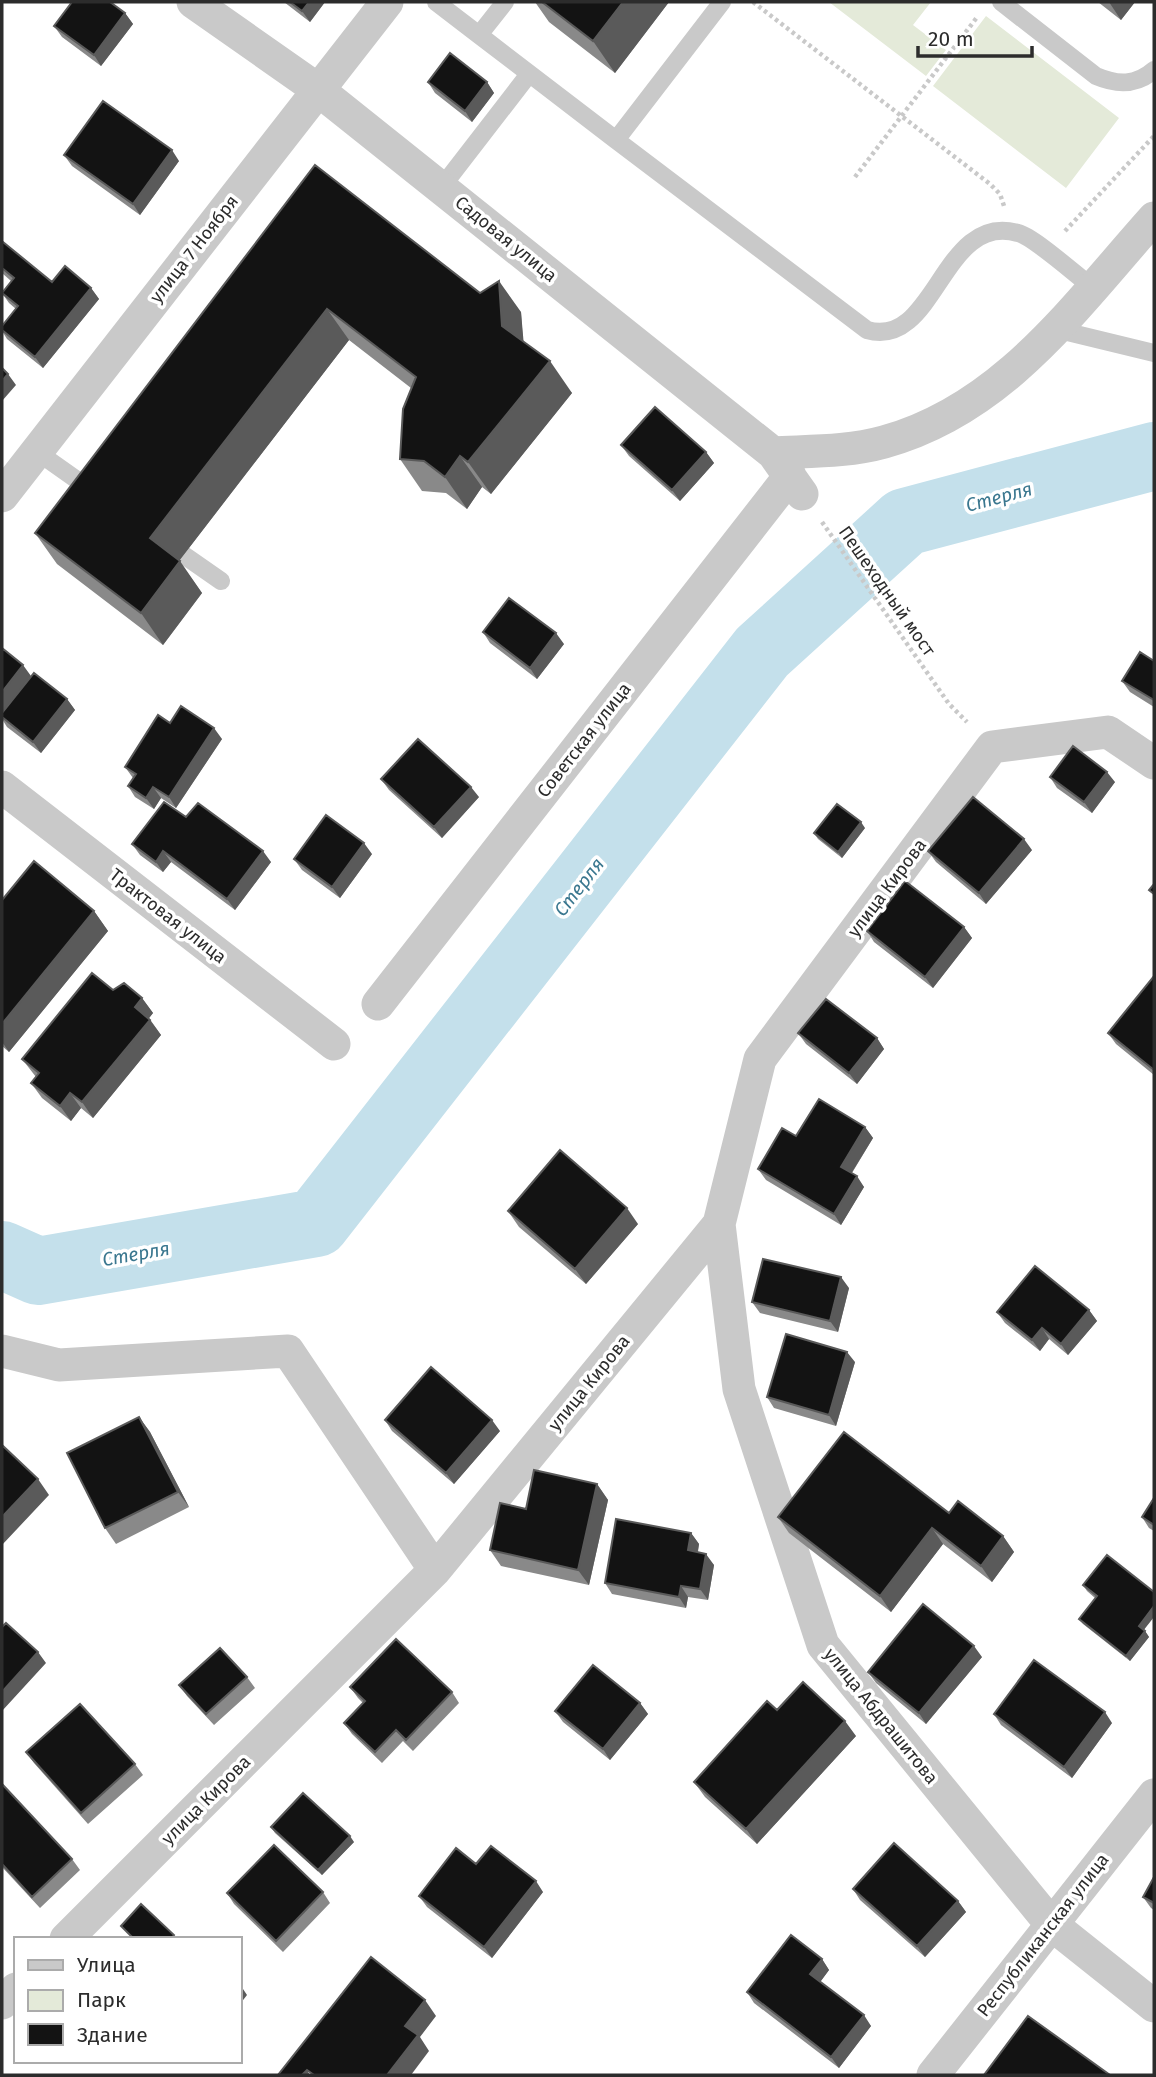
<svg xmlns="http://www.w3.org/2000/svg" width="1156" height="2077" viewBox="0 0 1156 2077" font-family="'Fira Sans',sans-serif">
	<rect width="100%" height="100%" fill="#fff"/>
	<path fill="#e4ead9" d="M829 2H931L913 25 946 50 926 76Z
		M986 16 1119 118 1066 188 933 86Z"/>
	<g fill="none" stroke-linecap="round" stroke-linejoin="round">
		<path stroke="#c4e0eb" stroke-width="68" d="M2 1255 38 1271 316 1223 762 652 905 522 1154 456"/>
		<path stroke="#c9c9c9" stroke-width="4.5" stroke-dasharray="3.5 3.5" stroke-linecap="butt" d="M753 2 990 184 1000 194 1004 206
			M855 177 978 16
			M1065 231 1154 136
			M822 522 949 704 967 722"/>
		<path stroke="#c9c9c9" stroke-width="18" d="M436 2 479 35
			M505 2 479 35 616 140 722 2
			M1001 2 1096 76C1117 85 1136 86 1154 70
			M616 140 867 330C936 350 942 211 1018 233 1034 237 1076 275 1092 287
			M441 188 529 74
			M1055 329 1154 353
			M36 451 94 492
			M165 542 221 581"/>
		<path stroke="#c9c9c9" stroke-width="33" d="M193 2 317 89 773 453 802 494
			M773 453C810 451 848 452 884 442 1004 409 1075 306 1154 218
			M2 496 387 2
			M2 787 334 1044
			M378 1004 790 476
			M719 1224 739 1389 823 1645 1051 1924 1154 2006
			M2 1351 59 1365 288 1351 435 1570
			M66 1939 435 1570 719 1224 760 1059 992 747 1108 732 1154 763
			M2 2003 16 1989
			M933 2075 1154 1795"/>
	</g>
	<path fill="#898989" d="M284 2H325L310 22Z
		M535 2H669L615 73 549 22Z
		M1098 2H1135L1121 20Z
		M125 13 133 24 101 66 62 37 54 26Z
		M428 82H487L494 93 472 122 435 93Z
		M64 155 179 161 140 215 72 166Z
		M315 165 480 293 521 312 523 342 572 393 491 494 482 487 467 509 446 493 422 491 400 459 411 388 349 340 179 561 202 593 163 645 57 564 35 533Z
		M2 244 52 282 91 288 99 299 43 368 7 339 2 331V326L16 309 9 303 2 293 11 281 2 273Z
		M621 445 706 452 714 463 680 501 629 456Z
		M483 632 564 644 537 679 490 643Z
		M1154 661V707L1130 692 1122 681Z
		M67 699 75 710 41 753 7 727 2 719V713Z
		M170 723 222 739 176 808 161 798 154 809 135 797 128 786 133 778 125 767Z
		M1050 777 1115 782 1092 813 1057 788Z
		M381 779 479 797 442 838 389 790Z
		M186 817 271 862 235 910 171 862 163 872 140 855 132 844Z
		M865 828 842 858 818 839 814 833Z
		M1032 850 986 904 936 862 928 851Z
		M372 854 340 898 302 870 294 859Z
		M2 900 94 911 108 931 9 1052 2 1046Z
		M964 927 972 938 933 988 874 942 867 931Z
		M1154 976V1075L1116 1044 1108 1033Z
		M113 990 142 998 153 1013 149 1018 161 1035 93 1118 81 1108 71 1121 42 1098 31 1083 36 1077 22 1059Z
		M798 1033 877 1038 884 1049 857 1084 806 1044Z
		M865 1127 873 1138 852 1173 864 1187 841 1225 766 1180 758 1169 796 1136Z
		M508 1211 638 1224 586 1284 519 1227Z
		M849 1288 838 1332 760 1313 752 1302Z
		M1089 1310 1097 1321 1068 1355 1049 1339 1040 1351 1005 1323 997 1312Z
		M855 1362 836 1426 774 1408 767 1397Z
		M139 1417 150 1432 189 1507 116 1544 105 1528Z
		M385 1420 500 1431 454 1484 392 1431Z
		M597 1484 608 1500 589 1585 501 1566 490 1550 526 1509Z
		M1154 1498V1531L1149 1528 1142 1517Z
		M949 1513 1003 1536 1014 1552 992 1582 943 1544 891 1612 789 1533 778 1517Z
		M691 1533 699 1544 698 1552 714 1565 708 1600 688 1597 686 1608 612 1594 605 1583Z
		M1083 1585 1145 1631 1149 1637 1130 1661 1083 1624 1079 1619 1095 1598 1087 1591Z
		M982 1657 926 1724 876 1683 868 1672Z
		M247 1677 255 1688 214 1725 187 1696 179 1685Z
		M350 1687 452 1692 459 1703 413 1751 403 1741 382 1763 352 1734 344 1723 363 1703 358 1698Z
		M640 1703 648 1714 610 1760 563 1722 555 1711Z
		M777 1710 856 1736 757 1844 705 1797 694 1782Z
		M994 1714 1112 1723 1072 1778 1001 1725Z
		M26 1752 135 1764 143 1775 88 1824 34 1763Z
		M2 1784 72 1859 80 1870 40 1908 2 1867Z
		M271 1827 354 1842 322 1875 275 1833Z
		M476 1864 543 1892 492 1958 427 1907 419 1896Z
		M1154 1877V1910L1151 1908 1143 1897Z
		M853 1889 958 1901 966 1912 925 1957 860 1900Z
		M323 1892 330 1903 283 1952 234 1904 227 1893Z
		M822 1959 829 1970 820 1982 871 2026 839 2068 754 2003 747 1992Z"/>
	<path fill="#5a5a5a" d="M309 2H325L310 22 302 11Z
		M623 2H669L615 73 593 41Z
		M1109 2H1135L1121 20Z
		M125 13 133 24 101 66 94 55Z
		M487 82 494 93 472 122 465 111Z
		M172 150 179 161 140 215 133 204Z
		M499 281 521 312 525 358 502 326Z
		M91 288 99 299 43 368 35 357Z
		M327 309 349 340 172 570 150 538Z
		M550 361 572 393 491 494 468 462Z
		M8 374 16 385 2 401V381Z
		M706 452 714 463 680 501 672 490Z
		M460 456 482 487 467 509 445 477Z
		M180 561 202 593 163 645 141 613Z
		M556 633 564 644 537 679 530 668Z
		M23 665 31 676 2 713V692Z
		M67 699 75 710 41 753 33 742Z
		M214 728 222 739 176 808 169 797Z
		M1107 772 1115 782 1092 813 1084 802Z
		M153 787 161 798 154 809 146 798Z
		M471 787 479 797 442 838 434 827Z
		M861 822 865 828 842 858 838 852Z
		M1024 839 1032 850 986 904 979 893Z
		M364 843 372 854 340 898 332 887Z
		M163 851 171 862 163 872 156 862Z
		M263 851 271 862 235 910 227 899Z
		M94 911 108 931 9 1052 2 1042V1024Z
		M964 927 972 938 933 988 925 977Z
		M142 998 153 1013 146 1022 135 1007Z
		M150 1020 161 1035 93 1118 82 1102Z
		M877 1038 884 1049 857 1084 849 1073Z
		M70 1093 81 1108 71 1121 60 1106Z
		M865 1127 873 1138 849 1177 841 1167Z
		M857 1176 864 1187 841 1225 834 1214Z
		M627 1208 638 1224 586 1284 575 1269Z
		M841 1277 849 1288 838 1332 830 1321Z
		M1089 1310 1097 1321 1068 1355 1061 1344Z
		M1042 1328 1049 1339 1040 1351 1032 1340Z
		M847 1352 855 1362 836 1426 829 1415Z
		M139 1417 150 1432 189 1507 178 1492Z
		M492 1420 500 1431 454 1484 446 1473Z
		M38 1479 49 1495 2 1545V1517Z
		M597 1484 608 1500 589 1585 578 1570Z
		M932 1528 943 1544 891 1612 880 1596Z
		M691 1533 699 1544 696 1561 688 1550Z
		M1003 1536 1014 1552 992 1582 981 1566Z
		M706 1554 714 1565 708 1600 700 1589Z
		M681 1586 688 1597 686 1608 679 1597Z
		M1154 1606V1617L1143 1631 1139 1626Z
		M1145 1631 1149 1637 1130 1661 1126 1656Z
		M974 1646 982 1657 926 1724 919 1713Z
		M38 1652 46 1663 2 1711V1692Z
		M640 1703 648 1714 610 1760 603 1749Z
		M1105 1712 1112 1723 1072 1778 1064 1767Z
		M845 1721 856 1736 757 1844 746 1829Z
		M350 1836 354 1842 322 1875 318 1870Z
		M536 1881 543 1892 492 1958 484 1947Z
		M958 1901 966 1912 925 1957 917 1946Z
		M822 1959 829 1970 818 1985 810 1974Z
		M243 1989 247 1995 240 2004V1993Z
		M425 2000 436 2016 420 2037 429 2051 411 2075H387L405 2026Z
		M864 2015 871 2026 839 2068 831 2057Z
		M307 2070 310 2075H302Z"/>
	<path fill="#131313" stroke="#5a5a5a" stroke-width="2" d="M72 2H110L125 13 94 55 54 26Z
		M290 2H309L302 11Z
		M542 2H623L593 41Z
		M450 53 487 82 465 111 428 82Z
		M103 101 172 150 133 204 64 155Z
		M315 165 480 293 499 281 502 326 550 361 468 462 460 456 445 477 424 461 400 459 403 409 416 377 327 309 150 538 180 561 141 613 35 533Z
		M3 242 52 282 65 266 91 288 35 357 2 330V326L18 306 2 293 14 278 2 268V244Z
		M2 368 8 374 2 381Z
		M655 407 706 452 672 490 621 445Z
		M509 598 556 633 530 668 483 632Z
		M2 648 23 665 2 692Z
		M1140 652 1154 661V700L1122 681Z
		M34 673 67 699 33 742 2 717V713Z
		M181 706 214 728 169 797 153 787 146 798 128 786 136 774 125 767 158 715 170 723Z
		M418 739 471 787 434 827 381 779Z
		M1073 746 1107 772 1084 802 1050 777Z
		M973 797 1024 839 979 893 928 851Z
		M164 802 186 817 198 803 263 851 227 899 163 851 156 862 132 844Z
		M837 804 861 822 838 852 814 833Z
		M326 815 364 843 332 887 294 859Z
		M34 861 94 911 2 1024V900Z
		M905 881 964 927 925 977 867 931Z
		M1154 884V894L1149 890Z
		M92 973 113 990 124 983 142 998 135 1007 150 1020 82 1102 70 1093 60 1106 31 1083 39 1073 22 1059Z
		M1154 976V1070L1108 1033Z
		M826 999 877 1038 849 1073 798 1033Z
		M819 1099 865 1127 841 1167 857 1176 834 1214 758 1169 782 1128 796 1136Z
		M560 1150 627 1208 575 1269 508 1211Z
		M763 1259 841 1277 830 1321 752 1302Z
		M1035 1266 1089 1310 1061 1344 1042 1328 1032 1340 997 1312Z
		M786 1334 847 1352 829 1415 767 1397Z
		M431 1367 492 1420 446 1473 385 1420Z
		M139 1417 178 1492 105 1528 67 1453Z
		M844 1432 949 1513 958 1501 1003 1536 981 1566 932 1528 880 1596 778 1517Z
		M2 1445 38 1479 2 1517Z
		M534 1470 597 1484 578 1570 490 1550 500 1503 526 1509Z
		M1154 1498V1525L1142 1517Z
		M616 1519 691 1533 688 1550 706 1554 700 1589 681 1586 679 1597 605 1583Z
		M1107 1555 1154 1592V1606L1139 1626 1145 1631 1126 1656 1079 1619 1097 1596 1083 1585Z
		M923 1604 974 1646 919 1713 868 1672Z
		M6 1623 38 1652 2 1692V1627Z
		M396 1639 452 1692 406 1740 396 1730 375 1752 344 1723 365 1701 350 1687Z
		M220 1648 247 1677 206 1714 179 1685Z
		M1034 1660 1105 1712 1064 1767 994 1714Z
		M593 1665 640 1703 603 1749 555 1711Z
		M803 1682 845 1721 746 1829 694 1782 767 1701 777 1710Z
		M80 1704 135 1764 81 1813 26 1752Z
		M2 1784 72 1859 32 1897 2 1864Z
		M303 1793 350 1836 318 1870 271 1827Z
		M894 1843 958 1901 917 1946 853 1889Z
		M274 1845 323 1892 276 1941 227 1893Z
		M491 1846 536 1881 484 1947 419 1896 456 1848 476 1864Z
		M1154 1877V1903L1143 1897Z
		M141 1904 174 1935 171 1939H134L121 1926Z
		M791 1935 822 1959 810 1974 864 2015 831 2057 747 1992Z
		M371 1957 425 2000 405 2026 418 2035 387 2075H314L307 2070 302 2075H278Z
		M1028 2016 1110 2075H984Z"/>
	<g text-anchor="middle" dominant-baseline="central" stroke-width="7" stroke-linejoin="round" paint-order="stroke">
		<g font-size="18" fill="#2c2c2c" stroke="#fff">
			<text transform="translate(506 239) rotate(39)">Садовая улица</text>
			<text transform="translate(194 249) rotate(-52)">улица 7 Ноября</text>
			<text transform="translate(887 591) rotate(55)">Пешеходный мост</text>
			<text transform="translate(584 740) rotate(-52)">Советская улица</text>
			<text transform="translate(887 888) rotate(-53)">улица Кирова</text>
			<text transform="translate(168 916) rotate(38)">Трактовая улица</text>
			<text transform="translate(589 1383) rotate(-51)">улица Кирова</text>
			<text transform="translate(881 1716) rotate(51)">улица Абдрашитова</text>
			<text transform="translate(206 1800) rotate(-45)">улица Кирова</text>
			<text transform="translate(1043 1935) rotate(-52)">Республиканская улица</text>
		</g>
		<g font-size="19" font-style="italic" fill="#3a778f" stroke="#fff">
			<text transform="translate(999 497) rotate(-15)">Стерля</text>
			<text transform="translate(579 887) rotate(-52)">Стерля</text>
			<text transform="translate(136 1254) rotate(-10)">Стерля</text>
		</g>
	</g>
	<rect width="1156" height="2077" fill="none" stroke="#2c2c2c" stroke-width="7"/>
	<rect x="14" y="1937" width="228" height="126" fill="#ffffff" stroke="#ababab" stroke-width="2"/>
	<rect x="28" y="1960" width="35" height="10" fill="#c9c9c9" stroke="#ababab" stroke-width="2"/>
	<text x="77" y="1972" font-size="21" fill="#2c2c2c">Улица</text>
	<rect x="28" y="1990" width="35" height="21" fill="#e4ead9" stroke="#ababab" stroke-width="2"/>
	<text x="77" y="2007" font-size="21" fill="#2c2c2c">Парк</text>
	<rect x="28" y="2024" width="35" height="21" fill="#131313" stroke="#ababab" stroke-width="2"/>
	<text x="77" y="2042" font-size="21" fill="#2c2c2c">Здание</text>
	<path d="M918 46v10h114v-10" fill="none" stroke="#2c2c2c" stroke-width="3.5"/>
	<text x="928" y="46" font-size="21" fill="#2c2c2c" stroke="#ffffff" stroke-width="5" paint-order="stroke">20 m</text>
</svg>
